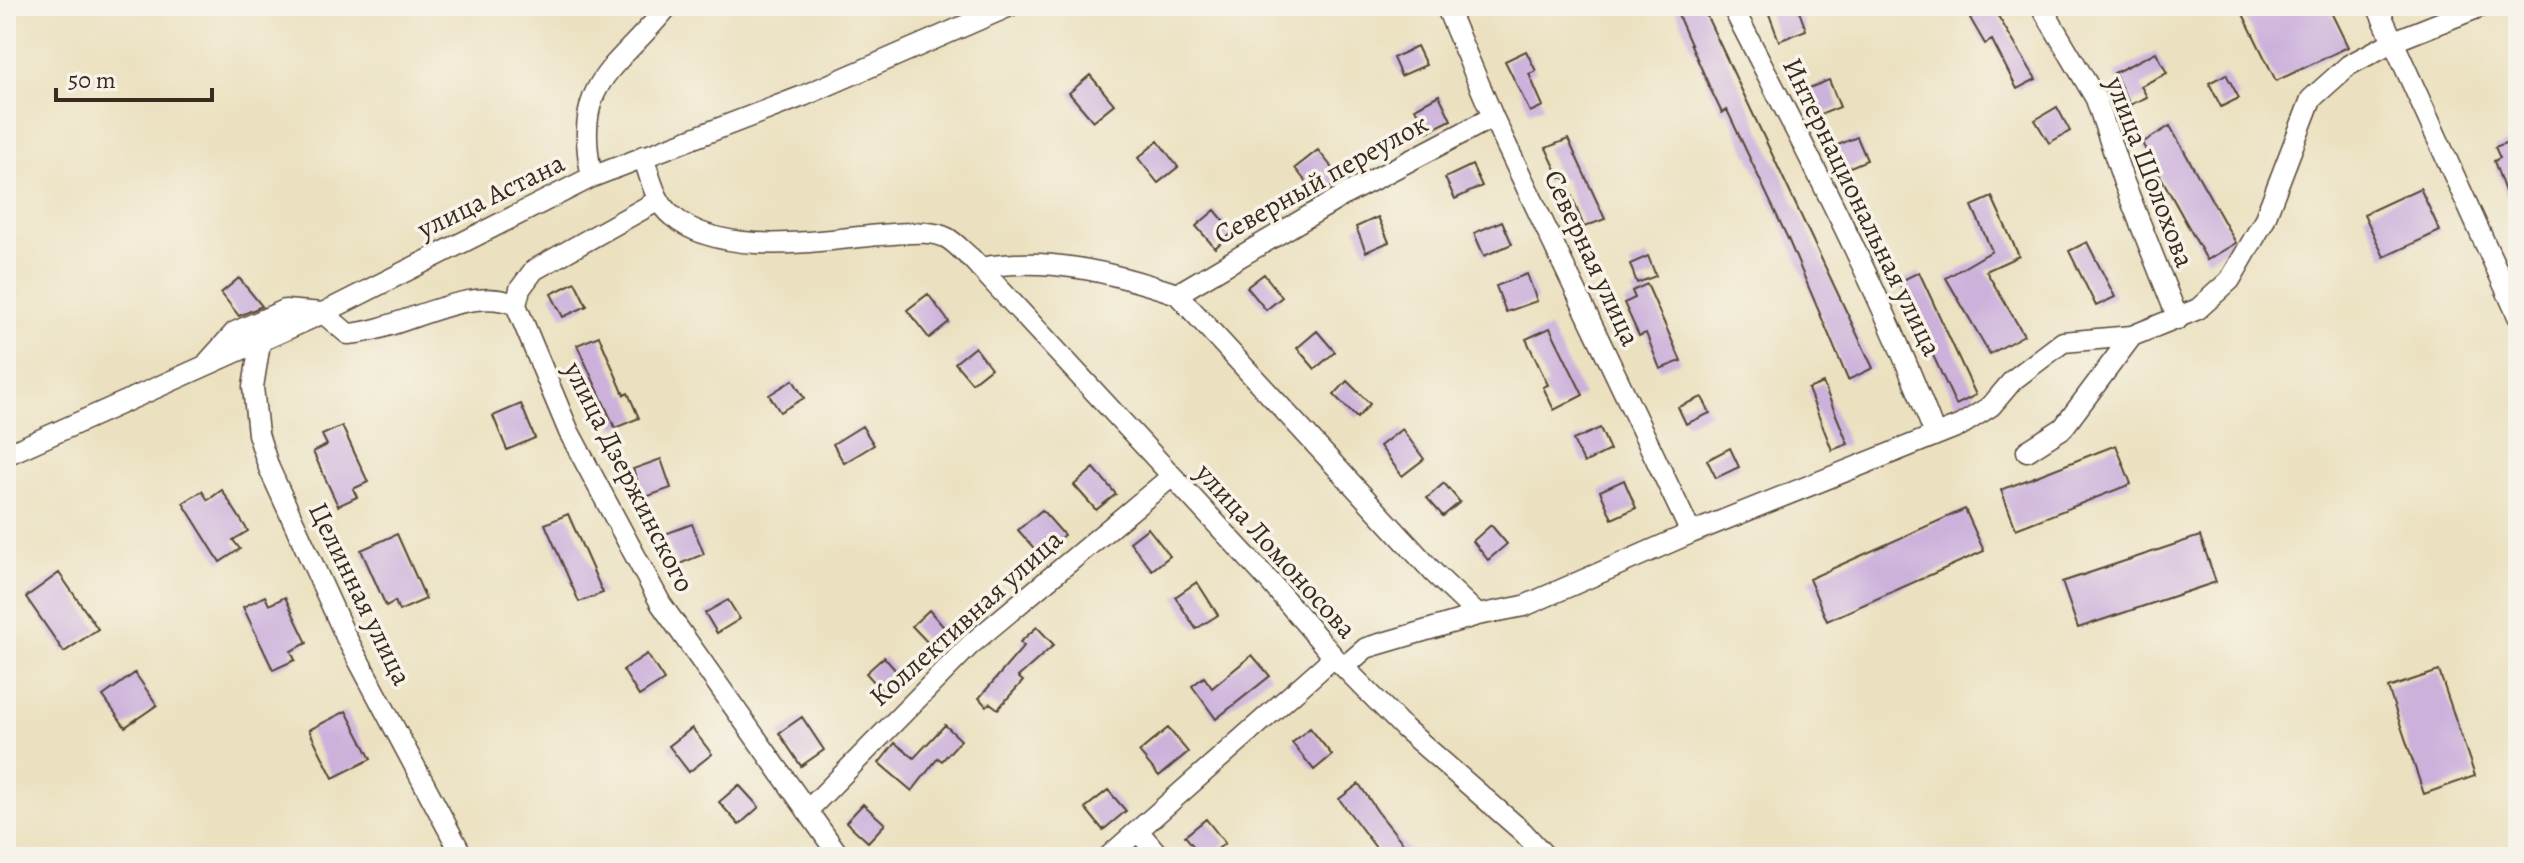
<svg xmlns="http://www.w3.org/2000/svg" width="2524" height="863" viewBox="0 0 2524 863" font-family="Alegreya,serif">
	<rect width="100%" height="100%" fill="#f7f3e8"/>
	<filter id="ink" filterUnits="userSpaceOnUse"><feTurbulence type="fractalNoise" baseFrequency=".0125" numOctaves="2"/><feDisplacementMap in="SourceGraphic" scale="16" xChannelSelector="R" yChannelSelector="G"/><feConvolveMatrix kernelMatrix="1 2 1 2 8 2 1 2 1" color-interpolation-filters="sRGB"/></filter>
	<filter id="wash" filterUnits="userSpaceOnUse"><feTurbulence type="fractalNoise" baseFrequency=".006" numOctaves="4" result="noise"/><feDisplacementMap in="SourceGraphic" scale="32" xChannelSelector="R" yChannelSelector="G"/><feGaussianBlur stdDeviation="1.8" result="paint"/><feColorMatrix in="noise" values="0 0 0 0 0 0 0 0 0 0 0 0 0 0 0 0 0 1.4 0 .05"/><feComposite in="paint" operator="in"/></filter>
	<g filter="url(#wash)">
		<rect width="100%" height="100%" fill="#ebe1c0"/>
		<g id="blocks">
			<path fill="#ccb1db" d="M1674 6H1702L1873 368 1848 380 1789 241 1727 110 1722 113 1709 86Z
				M1788 6H1797L1806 30 1779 41 1769 14Z
				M1992 6 2036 79 2017 89 1992 40 1985 44 1970 18Z
				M2239 6H2328L2348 47 2276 81Z
				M1417 46 1426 65 1401 76 1393 58Z
				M1526 51 1536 71 1529 74 1543 106 1530 112 1505 61Z
				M2156 52 2167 73 2141 86 2147 97 2130 105 2114 73Z
				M2226 74 2239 98 2221 107 2209 83Z
				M1090 75 1114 104 1093 121 1069 93Z
				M1829 80 1840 107 1815 117 1804 90Z
				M1439 95 1451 120 1427 132 1415 108Z
				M2057 107 2070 131 2049 143 2035 120Z
				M2170 126 2236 243 2207 260 2142 143Z
				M1857 137 1867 160 1843 170 1833 147Z
				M2518 138V222H2516L2494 161 2500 158 2495 147Z
				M1568 139 1605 219 1584 227 1564 177 1560 178 1546 148Z
				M1158 141 1178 167 1158 183 1138 158Z
				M1318 150 1342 180 1317 196 1295 168Z
				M1472 165 1482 186 1455 199 1445 178Z
				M2420 188 2440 231 2384 257 2364 214Z
				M1992 197 2019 256 1986 271 2024 335 1990 354 1946 278 1992 251 1972 206Z
				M1215 210 1233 232 1215 248 1196 226Z
				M1378 217 1389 242 1366 252 1356 227Z
				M1502 221 1512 244 1484 256 1474 233Z
				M2087 242 2115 297 2096 306 2069 251Z
				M1648 256 1656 276 1637 283 1630 264Z
				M1919 272 1976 395 1956 405 1899 282Z
				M1264 274 1282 297 1266 310 1247 287Z
				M1527 274 1537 301 1506 312 1496 286Z
				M239 278 262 306 239 316 221 293Z
				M575 282 587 306 563 317 551 294Z
				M1647 284 1681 361 1660 369 1646 333 1639 336 1624 303 1635 298 1632 291Z
				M928 294 949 322 929 338 907 310Z
				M1550 328 1583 395 1554 410 1543 387 1548 385 1526 339Z
				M1317 331 1335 352 1315 369 1297 348Z
				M599 336 624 395 628 393 639 418 615 428 577 345Z
				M975 347 991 368 972 383 955 363Z
				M793 380 804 398 780 412 769 395Z
				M1347 381 1370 404 1357 418 1334 395Z
				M1823 383 1848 444 1832 450 1808 389Z
				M1702 397 1710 413 1686 424 1678 407Z
				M521 404 535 438 507 450 493 416Z
				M342 426 368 482 353 489 357 497 338 506 313 452 327 445 322 435Z
				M862 426 874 445 844 463 833 444Z
				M1600 428 1610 450 1584 463 1573 440Z
				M1402 429 1424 459 1402 476 1380 446Z
				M2116 445 2131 484 2016 529 2001 490Z
				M1730 448 1739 467 1716 478 1707 460Z
				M661 459 671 488 643 498 633 469Z
				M1094 468 1116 494 1096 510 1074 485Z
				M1624 480 1636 508 1612 519 1600 491Z
				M1444 483 1460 502 1443 516 1427 498Z
				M222 490 248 531 233 540 240 549 220 562 183 503 202 491 208 500Z
				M1965 509 1984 551 1827 621 1809 579Z
				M1042 510 1064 535 1040 555 1018 530Z
				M568 514 603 593 579 602 545 524Z
				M692 524 704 554 677 565 665 534Z
				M1491 525 1507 544 1488 560 1473 541Z
				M1148 528 1170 556 1152 570 1130 542Z
				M397 534 426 599 399 611 395 601 386 606 361 550Z
				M2200 536 2216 582 2078 628 2062 582Z
				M59 573 98 629 64 652 26 597Z
				M1197 582 1218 615 1196 629 1175 597Z
				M265 596 269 605 285 597 307 643 291 651 295 660 273 670 243 607Z
				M728 600 740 619 717 633 705 613Z
				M929 610 948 632 932 647 912 626Z
				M1037 627 1054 645 1018 677 1023 681 998 709 990 703 986 706 979 698 1024 646 1020 642Z
				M647 654 664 680 639 696 623 670Z
				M1252 655 1270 676 1216 719 1192 686 1204 677 1212 688Z
				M884 657 903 679 885 694 866 673Z
				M2439 671 2475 776 2424 794 2388 688Z
				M135 673 157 705 125 727 103 696Z
				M346 711 371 759 333 778 309 730Z
				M802 717 824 750 801 766 779 733Z
				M945 725 961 740 942 761 938 758 912 791 879 763 895 743 914 758Z
				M692 728 712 754 689 772 669 746Z
				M1168 728 1188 752 1159 776 1139 752Z
				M1310 728 1332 755 1314 770 1292 743Z
				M1359 784 1378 812 1414 857H1383L1339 799Z
				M739 785 759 807 739 825 719 802Z
				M1108 790 1126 811 1103 830 1085 808Z
				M863 804 885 824 868 842 846 822Z
				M1206 819 1225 843 1208 857H1202L1185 836Z"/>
		</g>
	</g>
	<g filter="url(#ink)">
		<use href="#blocks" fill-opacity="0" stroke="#554536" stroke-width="2"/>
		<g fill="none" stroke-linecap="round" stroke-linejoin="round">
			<defs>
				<path id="minor" d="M1446 6 1493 117 1691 533
					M1732 6C1804 147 1879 287 1935 435
					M2041 6 2096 99 2123 180 2178 319
					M2377 6 2518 316
					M643 156C650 176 655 203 672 216 726 261 829 238 893 234 910 233 932 230 947 238 956 243 963 252 971 258L1272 584 1334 657 1404 728 1523 832 1546 857
					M592 177C571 80 616 71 668 6
					M659 200 534 270 520 289 516 305 569 432 661 604 840 857
					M980 268C1046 255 1114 273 1177 294L1434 573 1478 615
					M1177 294 1346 194 1493 117
					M260 343 253 387 258 434 269 468 346 637 463 857
					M208 362 235 332 285 310 323 313 348 334C400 331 469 283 516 305
					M2027 451 2063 428 2132 336
					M6 455 323 313 592 177 803 96 1010 6
					M1344 667 1366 648 1478 615 1524 606 1691 533 1961 425 1991 406 2013 380 2063 342 2132 336 2198 309 2230 280 2264 221 2311 99 2349 65 2394 41 2482 6
					M807 811 970 645 1171 477
					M1138 831 1160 857
					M1108 857 1334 657"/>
			</defs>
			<use href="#minor" stroke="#554536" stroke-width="23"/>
			<use href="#minor" stroke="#fff" stroke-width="20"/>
		</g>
	</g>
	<g text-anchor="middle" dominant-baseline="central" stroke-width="7" stroke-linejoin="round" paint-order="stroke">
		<g font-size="28" fill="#3b2a1e" stroke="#f7f3e8">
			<text transform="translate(2150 172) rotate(69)">улица Шолохова</text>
			<text transform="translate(1321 179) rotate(-29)">Северный переулок</text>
			<text transform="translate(491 196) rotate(-26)">улица Астана</text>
			<text transform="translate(1862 207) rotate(64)">Интернациональная улица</text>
			<text transform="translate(1592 258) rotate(65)">Северная улица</text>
			<text transform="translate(629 477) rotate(63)">улица Дзержинского</text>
			<text transform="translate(1276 551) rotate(48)">улица Ломоносова</text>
			<text transform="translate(360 594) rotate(64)">Целинная улица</text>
			<text transform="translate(966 618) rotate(-42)">Коллективная улица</text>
		</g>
	</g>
	<rect width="2524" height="863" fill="none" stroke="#f7f3e8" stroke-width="32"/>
	<path d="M56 88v12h156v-12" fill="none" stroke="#3b2a1e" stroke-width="4"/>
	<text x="68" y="88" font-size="24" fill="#3b2a1e" stroke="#f7f3e8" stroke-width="6" paint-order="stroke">50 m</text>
</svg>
